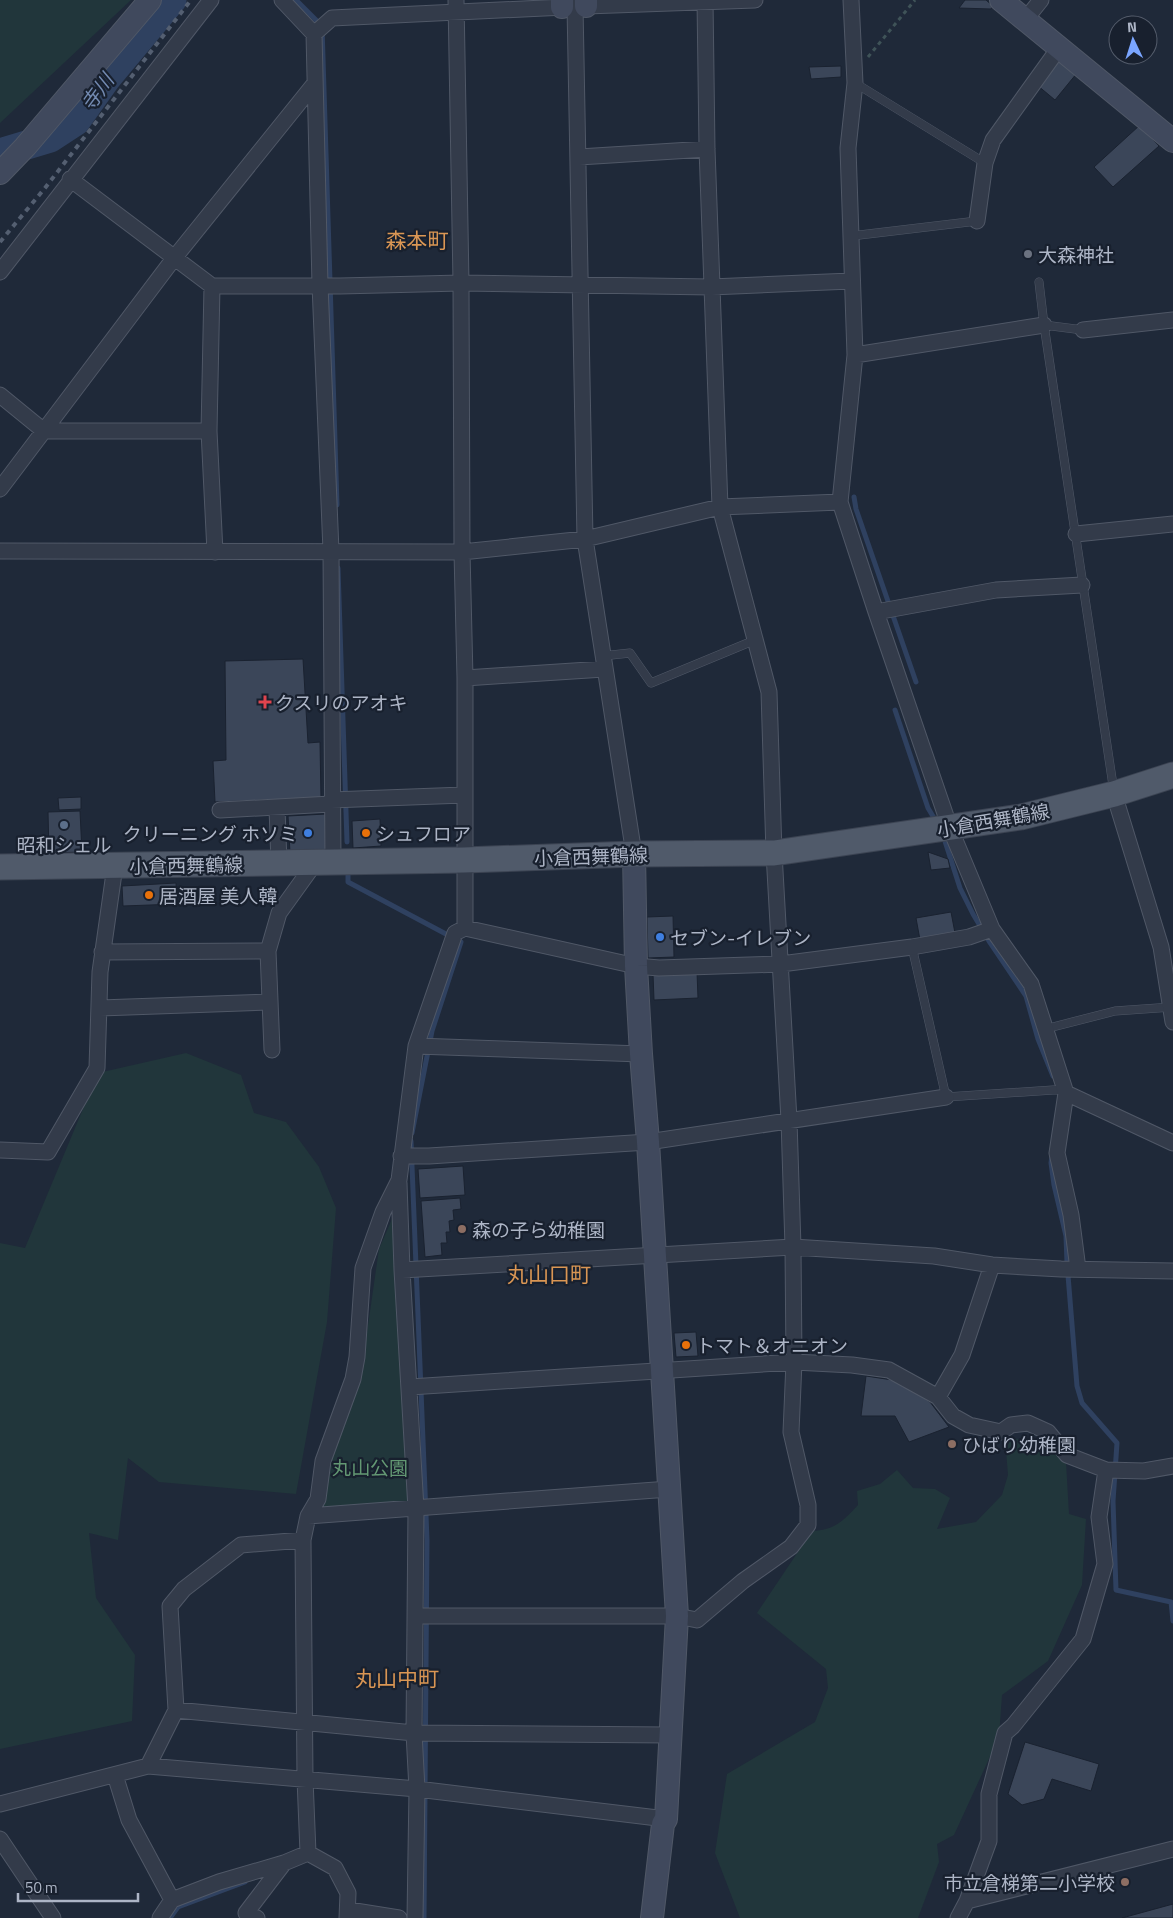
<svg xmlns="http://www.w3.org/2000/svg" width="1173" height="1918" viewBox="0 0 1173 1918" font-family="'Titillium Web','Noto Sans JP',sans-serif">
	<rect width="100%" height="100%" fill="#1f2939"/>
	<path fill="#21363b" d="M0 0H131L0 123Z
		M186 1053 241 1075 254 1113 286 1122 319 1167 336 1208 327 1322 296 1494 159 1482 128 1458 118 1540 89 1533 96 1598 135 1655 132 1721 0 1749V1243L25 1248 98 1073Z
		M395 1212 412 1506 321 1510 331 1459 360 1381 379 1249Z
		M1005 1438 1040 1441 1066 1462 1069 1514 1086 1519 1082 1585 1048 1661 1002 1695 999 1737 954 1835 937 1844 939 1862 918 1918H740L715 1853 727 1774 815 1722 828 1688 826 1669 757 1613 812 1531C835 1530 843 1521 858 1505L857 1491 880 1484 897 1470 913 1488 935 1489 950 1498 937 1529 976 1522 1002 1495 1008 1475Z"/>
	<g fill="none" stroke-linecap="round" stroke-linejoin="round">
		<path stroke="#2f4160" stroke-width="5" d="M296 0 322 26 337 505
			M854 497 856 509 916 682
			M338 568 347 842
			M895 710 928 808 937 823
			M943 835 960 888 973 914 989 941 1026 996 1038 1039 1053 1076
			M348 868V882L461 942 432 1031 412 1133
			M411 1141 427 1540 424 1918
			M1052 1155 1051 1163 1054 1185 1066 1236 1067 1263 1077 1386 1082 1403 1117 1443 1113 1501 1116 1590 1171 1602 1173 1621
			M170 1918 178 1907 245 1882"/>
		<path stroke="#2f4160" stroke-width="29" d="M0 153 50 138 76 121 106 79 172 0"/>
	</g>
	<path fill="#3b4659" stroke="#1a2230" d="M965 0H986L993 6 991 9 959 8Z
		M1058 59 1077 73 1055 100 1037 85Z
		M841 66V77L811 79 809 67Z
		M1140 125 1159 146 1113 187 1094 167Z
		M303 659 308 743 320 742 321 798 215 802 213 761 226 760 225 661Z
		M81 797V809L59 810 58 798Z
		M80 811 82 852 49 853 48 812Z
		M326 814 328 851 290 853 288 816Z
		M380 819 381 846 353 848 352 821Z
		M928 852 948 859 950 868 931 870Z
		M176 883 177 904 123 906 122 886Z
		M951 912 955 933 920 940 916 918Z
		M673 916 674 957 648 958 647 917Z
		M697 972 698 998 654 1000 653 974Z
		M463 1166 465 1195 420 1198 418 1169Z
		M460 1198 461 1209 453 1210 454 1220 449 1221 450 1232H446L447 1243H441L442 1255 425 1257 421 1201Z
		M696 1332 698 1356 676 1357 674 1333Z
		M866 1376 899 1381 930 1402 949 1427 909 1442 895 1416H861Z
		M1025 1742 1099 1764 1091 1791 1052 1779 1044 1799 1022 1805 1008 1794Z
		M1173 1904V1918H1122Z"/>
	<g fill="none" stroke-linecap="round" stroke-linejoin="round">
		<defs>
			<path id="lane" d="M855 83 985 163
				M851 236 977 221
				M1039 282 1044 325 1114 792
				M1044 325 1083 330
				M602 656 630 653 651 683 755 640
				M912 947 946 1097 1053 1090H1060L1066 1093
				M1045 1029 1115 1011 1172 1007"/>
			<path id="street" d="M282 0 314 34 320 285 331 551 333 862
				M851 0 855 83 848 148 855 355 840 502 876 612 950 828 992 929 1031 984 1066 1093 1057 1153 1071 1215 1078 1269
				M575 6 585 539 634 854
				M1025 20 1041 0
				M314 34 332 18 586 6 755 0
				M579 157 707 149
				M70 179 212 286H340L461 283 711 287 851 281
				M977 221 985 163 993 140 1059 48
				M0 272 211 0
				M212 286 209 431 215 552
				M1083 330 1173 320
				M855 355 1044 325
				M0 395 44 431H209
				M0 489 175 257 315 83
				M1076 534 1173 524
				M0 551 462 552 585 539 720 507 840 502
				M876 612 996 590 1082 585
				M465 678 604 669
				M1114 794 1161 947 1173 1022
				M331 800 464 795
				M277 808 279 863
				M220 810 331 804
				M465 928 636 966 659 968 781 964 912 947 969 937 992 929
				M102 952 268 951
				M100 1008 269 1002
				M416 1046 641 1054
				M272 1050 268 951 279 913 315 863
				M1066 1093 1173 1143
				M0 1150 48 1152 97 1068 100 972 115 866
				M401 1156H429L648 1142 946 1097
				M399 1183 402 1270 416 1509 414 1733 417 1789 415 1918
				M402 1270 793 1247 934 1256 992 1265 1061 1269 1173 1271
				M410 1387 794 1362 852 1365 889 1370 938 1397 953 1416 969 1425 1001 1432 1011 1425 1028 1423 1048 1432 1067 1455 1106 1470 1144 1471 1173 1466
				M938 1397 962 1355 992 1265
				M308 1516 669 1489
				M415 1616H677L697 1620 743 1581 791 1547 808 1525V1505L791 1432 794 1362 793 1247 789 1120 774 853 769 692 720 507 707 149 705 0
				M176 1710 414 1733 670 1735
				M148 1766 417 1789 666 1819
				M115 1775 129 1820 172 1900
				M0 1804 148 1766 176 1710 170 1606 184 1589 241 1545 303 1540
				M0 1839 53 1918
				M308 1853 335 1868 348 1893 347 1918
				M967 1901 1173 1849
				M349 1910 399 1918
				M160 1918 172 1900 219 1882 284 1863 308 1853 305 1779 303 1540 308 1516 318 1499 323 1461 353 1379 357 1357 363 1268 383 1212 399 1180 416 1046 455 933 465 928V678L462 552 461 283 456 0
				M257 1918 246 1913 284 1863
				M958 1918 967 1901 989 1841V1794L1005 1733 1013 1726 1083 1639 1105 1564 1099 1517 1106 1470"/>
			<path id="secondary" d="M1001 0 1173 141
				M586 6V0
				M562 7V0
				M0 173 25 147 150 0
				M634 854 636 966 641 1054 648 1142 677 1616 666 1819 663 1824 652 1918"/>
			<path id="primary" d="M0 867 464 860 634 854 774 853 1021 817 1114 794 1173 775"/>
		</defs>
		<use href="#lane" stroke="#505867" stroke-width="9"/>
		<use href="#street" stroke="#505867" stroke-width="17"/>
		<use href="#secondary" stroke="#505867" stroke-width="24"/>
		<use href="#primary" stroke="#3c4453" stroke-width="27"/>
		<path stroke="#3f5358" stroke-width="3" stroke-dasharray="4 4" stroke-linecap="butt" d="M868 57 915 0"/>
		<use href="#lane" stroke="#333b4a" stroke-width="8"/>
		<use href="#street" stroke="#333b4a" stroke-width="15"/>
		<use href="#secondary" stroke="#40495d" stroke-width="22"/>
		<use href="#primary" stroke="#505a6a" stroke-width="25"/>
		<path stroke="#545f71" stroke-width="4" stroke-dasharray="5 5" stroke-linecap="butt" d="M0 242 45 188 191 0"/>
	</g>
	<circle fill="#6b7280" stroke="#18202e" stroke-width="2" cx="1028" cy="254" r="5"/>
	<path fill="#e0444e" stroke="#18202e" stroke-width="2" d="M262.5 694.5h5v5h5v5h-5v5h-5v-5h-5v-5h5z"/>
	<circle fill="#5c6f8a" stroke="#18202e" stroke-width="2" cx="64" cy="825" r="5"/>
	<g fill="#3f7fe0" stroke="#18202e" stroke-width="2">
		<circle cx="308" cy="833" r="5"/>
		<circle cx="660" cy="937" r="5"/>
	</g>
	<g fill="#e8710a" stroke="#18202e" stroke-width="2">
		<circle cx="366" cy="833" r="5"/>
		<circle cx="149" cy="895" r="5"/>
		<circle cx="686" cy="1345" r="5"/>
	</g>
	<g fill="#8d6e63" stroke="#18202e" stroke-width="2">
		<circle cx="462" cy="1229" r="5"/>
		<circle cx="952" cy="1444" r="5"/>
		<circle cx="1125" cy="1882" r="5"/>
	</g>
	<g text-anchor="middle" dominant-baseline="central" stroke-width="4.5" stroke-linejoin="round" paint-order="stroke">
		<g font-size="19" fill="#adb5c6" stroke="#18202e" text-anchor="start">
			<text x="1038" y="254">大森神社</text>
			<text x="275" y="702">クスリのアオキ</text>
			<text x="298" y="833" text-anchor="end">クリーニング ホソミ</text>
			<text x="376" y="833">シュフロア</text>
			<text x="64" y="844" text-anchor="middle">昭和シェル</text>
			<text x="159" y="895">居酒屋 美人韓</text>
			<text x="670" y="937">セブン-イレブン</text>
			<text x="472" y="1229">森の子ら幼稚園</text>
			<text x="696" y="1345">トマト＆オニオン</text>
			<text x="962" y="1444">ひばり幼稚園</text>
			<text x="1115" y="1882" text-anchor="end">市立倉梯第二小学校</text>
		</g>
		<g font-size="19" fill="#adb5c6" stroke="#18202e">
			<text transform="translate(993 820) rotate(-10)">小倉西舞鶴線</text>
			<text transform="translate(591 856) rotate(-2)">小倉西舞鶴線</text>
			<text transform="translate(186 865) rotate(-1)">小倉西舞鶴線</text>
		</g>
		<g font-size="19" fill="#639873" stroke="#18202e">
			<text x="370" y="1467">丸山公園</text>
		</g>
		<g font-size="20" font-style="italic" fill="#738ab1" stroke="#18202e">
			<text transform="translate(97 92) rotate(-54)">寺川</text>
		</g>
		<g font-size="21" fill="#da9654" stroke="#18202e">
			<text x="417" y="240">森本町</text>
			<text x="549" y="1274">丸山口町</text>
			<text x="397" y="1678">丸山中町</text>
		</g>
	</g>
	<g transform="translate(1133 40) rotate(356)"><circle r="24" fill="#18202e" stroke="#545c6b"/>
	<path d="M0-4L9 19L0 12L-9 19Z" fill="#7aa5ff"/>
	<text y="-8" font-size="14" font-weight="bold" text-anchor="middle" fill="#adb5c6">N</text>
	</g>
	<path d="M18 1893v8h120v-8" fill="none" stroke="#adb5c6" stroke-width="2.5"/>
	<text x="25" y="1893" font-size="15" fill="#adb5c6" stroke="#18202e" stroke-width="4" paint-order="stroke">50 m</text>
</svg>
